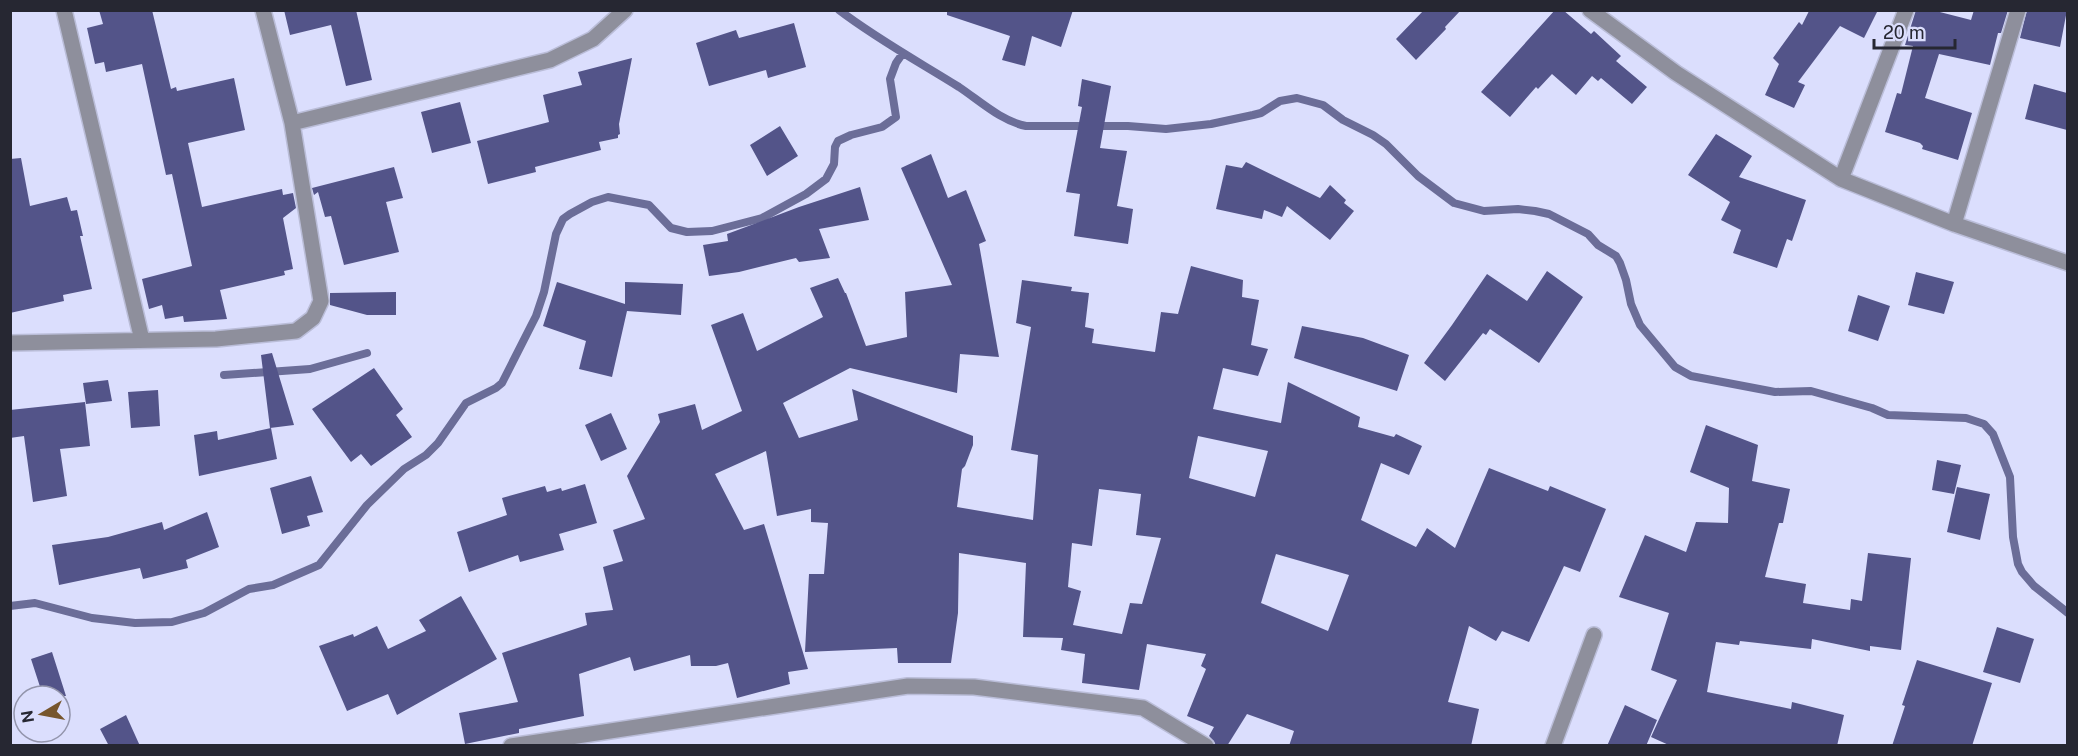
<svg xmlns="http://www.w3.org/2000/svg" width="2078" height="756" viewBox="0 0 2078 756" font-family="'Public Sans',sans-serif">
	<rect width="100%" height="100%" fill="#dbdefd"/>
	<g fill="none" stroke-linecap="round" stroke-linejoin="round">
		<path stroke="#6b6d98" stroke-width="8" d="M839 10C877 39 919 62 959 87 980 101 1001 121 1026 126H1128L1166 129 1211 124 1253 115 1261 113 1280 101 1297 98 1323 105 1343 120 1373 135 1386 144 1418 176 1454 203 1484 211 1518 209 1535 211 1549 214 1588 234 1598 245 1616 256 1620 263 1626 280 1631 304 1640 325 1675 367 1691 376 1775 392 1811 391 1872 408 1888 415 1966 418 1984 424 1993 434 2010 477 2013 537 2018 564 2022 572 2034 586 2068 613
			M224 375 310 369 367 353
			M10 606 35 603 92 618 135 623 172 622 204 613 249 589 273 585 319 565 367 505 404 469 426 455 438 443 466 403 496 388 502 383 536 316 544 292 556 234 563 219 570 214 592 202 608 197 649 205 671 228 687 232 712 231 762 218 806 194 826 179 834 164 835 147 838 141 851 135 882 127 896 117 890 79 896 63 903 53"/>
	</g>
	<path fill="#535489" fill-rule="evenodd" d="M99 10H152L171 89 176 87 177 91 234 78 245 130 188 143 202 207 282 189 283 195 293 193 296 208 283 218 293 269 284 271 285 275 220 290 227 319 184 322 183 316 165 319 162 305 149 309 142 279 192 266 172 174 166 175 142 64 106 72 104 62 95 64 87 28 103 24Z
		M284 10H356L372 80 346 86 331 25 290 35Z
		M947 10H1073L1061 47 1032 36 1025 66 1002 60 1010 36 947 15Z
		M1424 10H1461L1445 27 1446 29 1416 60 1396 39Z
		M1555 10H1563L1591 34 1594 31 1621 56 1616 61 1647 87 1632 104 1601 78 1598 81 1592 76 1576 95 1552 74 1538 89 1536 87 1510 117 1481 92Z
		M1807 10H1878L1864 38 1840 26 1798 82 1805 85 1794 108 1765 95 1779 64 1773 58 1799 22 1802 25 1809 11Z
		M1916 10H1932L1971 20 1974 10H2008L2001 33H1998L1990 65 1939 54 1925 98 1972 113 1958 160 1922 149 1923 146 1920 143 1885 132 1897 93 1901 94 1913 46 1905 45Z
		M2027 10H2067L2060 47 2020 38Z
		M794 23 806 67 768 78 766 70 709 86 696 43 736 30 739 38Z
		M632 58 619 124 620 134 618 135V138L599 142 601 150 535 167 536 172 488 184 477 141 549 122 543 95 582 85 578 72Z
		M1082 79 1111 86 1100 148 1127 151 1117 206 1133 209 1128 244 1074 236 1080 194 1066 192 1082 107 1078 106Z
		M2034 84 2067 93V130L2025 119Z
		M460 102 471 143 432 153 421 112Z
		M780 126 798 156 767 176 750 145Z
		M1716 134 1752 156 1739 177 1806 200 1792 241 1787 239 1777 268 1733 253 1741 230 1721 220 1730 202 1688 175Z
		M931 154 948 198 966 190 986 241 979 244 999 357 960 354 957 393 850 368 783 403 799 438 858 420 852 389 973 436V445L965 466 962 469 957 507 1033 520 1038 455 1011 450 1031 327 1016 323 1022 280 1072 287 1071 291 1089 293 1085 327 1094 329 1092 343 1155 352 1161 312 1178 314 1191 266 1243 280 1242 297 1259 300 1251 345 1268 349 1258 376 1223 368 1213 409 1281 423 1288 382 1360 417 1358 427 1394 437 1396 434 1422 446 1409 475 1381 463 1361 520 1416 547 1427 528 1455 548 1489 468 1548 491 1550 486 1606 509 1580 572 1564 566 1529 642 1502 631 1496 641 1469 626 1448 702 1479 709 1471 746H1289L1294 731 1247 714 1227 746H1216L1214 741 1209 736 1214 727 1187 716 1206 669 1201 666 1206 654 1147 644 1139 690 1082 683 1085 654 1061 650 1063 638 1023 637 1026 563 959 553 958 613 951 663H898L897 648 805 652 809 574H824L828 523 811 522V509L777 516 766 451 715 474 744 530 764 524 808 669 788 672 790 684 737 698 728 663 716 666H691L690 655 634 671 630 657 579 674 584 716 519 729V733L465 744 459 713 518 702 502 653 587 625 585 613 613 610 603 567 623 561 613 530 645 519 627 476 660 422 658 414 695 404 702 430 742 411 711 325 743 313 757 351 823 317 810 288 838 278 845 293H846L866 346 907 337 905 292 952 285 901 168ZM1198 436 1268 451 1255 497 1189 478ZM1099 489 1141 494 1136 535 1161 538 1142 604 1130 603 1122 634 1073 625 1081 591 1068 587 1072 543 1092 546ZM1276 554 1349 575 1328 631 1261 603Z
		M21 158 30 206 67 197 71 211 77 210 83 236H80L92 289 63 295 64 301 10 313V159Z
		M1246 162 1320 198 1330 185 1346 200 1344 203 1354 211 1330 240 1287 206 1282 217 1264 210 1262 219 1216 209 1226 165 1242 168Z
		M394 167 403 198 386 202 399 252 344 265 331 216 325 217 318 192 314 195 312 188Z
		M860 187 869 220 819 229 830 258 799 262 796 258 739 272 709 276 703 245 728 241 727 234 799 207Z
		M1547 271 1583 297 1539 363 1490 329 1486 335 1483 333 1445 381 1424 363 1452 325 1487 274 1527 301Z
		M1916 272 1954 282 1944 314 1908 305Z
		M557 282 625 304V282L683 284 681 315 627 311 612 377 579 369 586 341 543 326Z
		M396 292V315H367L330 305V293Z
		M1858 295 1890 306 1878 341 1848 331Z
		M1302 326 1363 338 1409 355 1397 391 1294 358Z
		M272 353 294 425 270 428 261 355Z
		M374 368 403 409 396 415 412 437 371 466 361 454 351 462 312 409Z
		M108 380 112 401 86 404 83 383Z
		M158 390 160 426 131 428 128 392Z
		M85 402 90 446 60 449 67 496 33 502 24 436 10 438V410Z
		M611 413 627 449 601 461 585 425Z
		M1706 425 1758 445 1752 481 1790 489 1783 523H1779L1765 577 1806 584 1803 603 1850 610 1851 599 1862 601 1868 553 1911 558 1901 650 1870 646V651L1812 639 1811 649 1740 641 1739 645 1716 642 1707 692 1791 709 1792 702 1844 715 1837 746H1671L1651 737 1677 680 1651 670 1669 613 1619 597 1645 535 1686 552 1696 522 1728 523 1729 488 1690 472Z
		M271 428 277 459 199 476 194 435 217 431 218 440Z
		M1937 460 1961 465 1954 494 1932 490Z
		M311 476 323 512 307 516 310 526 282 534 270 488Z
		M585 484 597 523 559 534 564 550 520 562 518 555 469 572 457 532 507 515 502 498 545 486 547 492 561 488 562 491Z
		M1957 487 1990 494 1980 540 1947 532Z
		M207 512 219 547 186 560 188 568 143 579 140 568 59 585 52 545 108 537 162 522 164 530Z
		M461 596 497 659 397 715 388 694 347 711 319 646 353 634 354 637 377 626 388 649 426 631 419 620Z
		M1997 627 2034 639 2020 683 1983 672Z
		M52 652 66 696H43L31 659Z
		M1917 660 1992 683 1972 746H1892L1905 706 1902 705Z
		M1625 705 1657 720 1646 746H1607Z
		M126 715 140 746H109L100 729Z"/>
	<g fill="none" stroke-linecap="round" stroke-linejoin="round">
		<defs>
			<path id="minor" d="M64 10 142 340
				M1590 10 1676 73 1841 179 1954 224 2068 263
				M292 123 550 60 593 39 625 10
				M1841 179 1906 10
				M1954 224 2018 10
				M10 343 216 339 296 331 313 318 321 301 292 123 263 10
				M511 746 908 686 974 687 1143 708 1206 746
				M1553 746 1594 635"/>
		</defs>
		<use href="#minor" stroke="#babdd8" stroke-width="18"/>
		<use href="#minor" stroke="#8e8f9c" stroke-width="15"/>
	</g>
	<rect width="2078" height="756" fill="none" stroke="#262732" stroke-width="24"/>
	<g transform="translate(42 714) rotate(260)"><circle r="28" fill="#dbdefd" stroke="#9395ac" stroke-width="1.5"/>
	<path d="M0-4.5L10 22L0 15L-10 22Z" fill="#77562d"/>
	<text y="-9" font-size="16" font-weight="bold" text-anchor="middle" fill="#262732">N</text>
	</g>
	<path d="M1874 39v9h81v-9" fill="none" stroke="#262732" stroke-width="3"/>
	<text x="1883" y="39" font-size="18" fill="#262732" stroke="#dbdefd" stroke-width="4.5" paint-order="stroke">20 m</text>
</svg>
